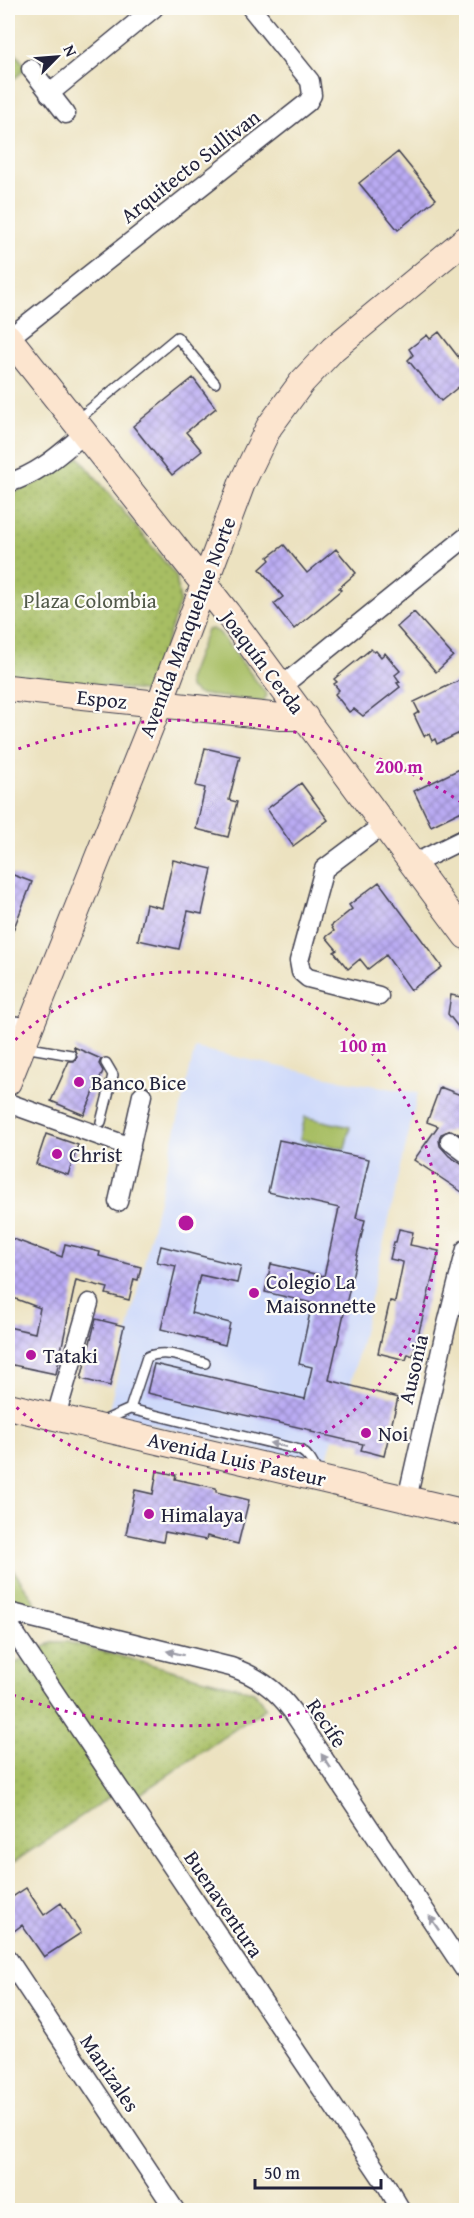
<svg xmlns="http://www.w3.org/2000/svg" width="474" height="2218" viewBox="0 0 474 2218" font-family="'Gentium Book Plus',serif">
	<defs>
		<pattern id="park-dots" width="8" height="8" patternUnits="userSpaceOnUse" patternTransform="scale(1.5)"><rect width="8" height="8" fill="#a7be63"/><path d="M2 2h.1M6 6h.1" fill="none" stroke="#8fa357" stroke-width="1.8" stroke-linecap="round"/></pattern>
		<pattern id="building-cross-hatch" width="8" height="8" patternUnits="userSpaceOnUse" patternTransform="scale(1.5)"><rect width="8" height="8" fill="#baabf3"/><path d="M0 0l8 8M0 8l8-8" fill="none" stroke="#978bc6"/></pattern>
	</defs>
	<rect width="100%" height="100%" fill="#fdfcf7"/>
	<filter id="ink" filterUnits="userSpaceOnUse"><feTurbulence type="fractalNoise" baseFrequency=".0167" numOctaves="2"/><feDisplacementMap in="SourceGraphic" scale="12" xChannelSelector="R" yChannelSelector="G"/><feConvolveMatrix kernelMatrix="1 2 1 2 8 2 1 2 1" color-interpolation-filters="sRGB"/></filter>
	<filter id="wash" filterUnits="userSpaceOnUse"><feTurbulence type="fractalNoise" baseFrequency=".008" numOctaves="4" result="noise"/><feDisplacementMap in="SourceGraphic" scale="24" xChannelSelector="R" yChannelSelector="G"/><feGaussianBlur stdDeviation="1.35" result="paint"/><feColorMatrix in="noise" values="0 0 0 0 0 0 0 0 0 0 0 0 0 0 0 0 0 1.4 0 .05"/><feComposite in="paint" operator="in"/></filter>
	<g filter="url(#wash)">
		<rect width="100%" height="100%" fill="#ece2c0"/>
		<path fill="#cfdafa" d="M195 1048 346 1081 418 1093 351 1384 337 1439 333 1438 325 1466 108 1414Z"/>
		<path fill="#a7be63" stroke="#64704f" stroke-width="1.5" d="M212 629 219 632 267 695 263 702 198 694 189 687 188 680 207 630Z
			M305 1117 350 1127 345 1149 300 1139Z
			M8 1562 37 1605 8 1599Z"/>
		<path fill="url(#park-dots)" stroke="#64704f" stroke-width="1.5" d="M8 44 27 68 8 84Z
			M79 457 176 576 180 601 150 692 8 674V494C35 486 57 473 79 457Z
			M53 1642H67L254 1692 266 1708 140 1794 108 1798 8 1866V1678L9 1667Z"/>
		<g id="blocks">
			<path fill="url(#building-cross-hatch)" d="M398 152 436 199 398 230 359 183Z
				M439 332 466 367V381L441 401 408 360 413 355 409 349 427 335 430 339Z
				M193 378 216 408 186 432 202 451 172 475 133 426Z
				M284 545 307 573 336 549 356 573 339 588 341 590 294 629 274 604 283 597 260 569 270 560 268 557Z
				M414 612 453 656 436 672 397 627Z
				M371 649 374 652 376 651 381 657 385 653 400 671 395 675 400 682 397 683 400 687 363 716 354 709 349 712 335 694 339 690 334 684 337 682 334 679Z
				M460 680 462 685 466 682V730L437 744 435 739 432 741 429 734 424 736 414 715 419 712 414 702Z
				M205 748 240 756 229 800 237 802 228 837 196 829 205 788 196 786Z
				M466 766V809L431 826 414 791Z
				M301 783 328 820 293 846 267 809Z
				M173 860 212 869 202 914 188 911 179 949 138 940 146 904 162 908Z
				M8 873 32 882 8 943Z
				M379 882 442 967 411 990 386 955 368 969 360 959 348 969 334 952 337 950 326 937 334 931 331 926 352 909 349 905Z
				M451 995 466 998V1037L448 1014Z
				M74 1047 101 1059 99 1064 103 1071 84 1115 51 1101 69 1061H74L77 1057Z
				M440 1087 466 1097V1138L451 1130 441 1134 439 1140 440 1146 449 1156 466 1167V1185L462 1192 414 1160 438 1126 427 1122Z
				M46 1134 78 1145 68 1175 36 1164Z
				M279 1140 369 1159 356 1218 365 1220 329 1380 398 1398 384 1456 361 1450 363 1444 311 1432V1430L147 1393 154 1364 305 1399 312 1367 299 1364 312 1303 265 1292 271 1264 324 1276 339 1208 268 1192Z
				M399 1229 413 1232 410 1245 439 1251 413 1356 408 1354 406 1360 378 1353 390 1301 395 1302 403 1263V1262L390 1259 394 1242H396Z
				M8 1237 62 1257 65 1244 100 1252 99 1256 141 1267 138 1280 134 1279 129 1300 106 1294 108 1288 76 1280 56 1374 8 1364V1327L35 1333 40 1308 8 1296Z
				M161 1246 241 1266 237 1283 200 1275 191 1313 230 1323 225 1345 161 1329 176 1266 157 1262Z
				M96 1319 124 1326 110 1386 81 1379Z
				M157 1471 176 1475 175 1479 216 1488V1492L249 1500 238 1544 207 1536 206 1540 165 1532 163 1542 126 1534 135 1490 153 1494Z
				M26 1888 44 1915 61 1903 81 1933 44 1957 22 1925 14 1931 8 1921V1900Z"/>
		</g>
	</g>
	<g filter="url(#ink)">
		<use href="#blocks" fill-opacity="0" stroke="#403f4f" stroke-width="1.5"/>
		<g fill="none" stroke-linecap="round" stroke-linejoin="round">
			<defs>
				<path id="lane" d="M77 420 177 337 215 383
					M24 1047 71 1055
					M101 1122 113 1075 106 1063
					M130 1409 147 1357C165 1349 186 1358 205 1363
					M103 1421 130 1409 300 1450C310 1456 313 1464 318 1474"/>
				<path id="street" d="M31 69 66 114
					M49 94 154 8
					M9 338 308 102 312 95 310 81 251 8
					M8 483C39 474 61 453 85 433
					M282 686 466 537
					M413 864 466 838
					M379 996 308 978 301 972 299 961 324 869 384 824
					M8 1025 29 1027
					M8 1103 131 1147
					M450 1141 466 1153
					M118 1202 142 1095
					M56 1416 89 1303
					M407 1499 446 1328 466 1249
					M8 1612 231 1667C257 1676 276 1689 292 1711L466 1972
					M8 1623 387 2186 401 2210
					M8 1959 175 2210"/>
				<path id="secondary" d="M8 337 227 613 466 936
					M8 688 281 717H305
					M8 1082 159 705 242 483 269 427 302 382 333 349 466 239
					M8 1406 466 1513"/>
			</defs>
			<use href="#lane" stroke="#403f4f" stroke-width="12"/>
			<use href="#street" stroke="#403f4f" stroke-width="21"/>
			<use href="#secondary" stroke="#403f4f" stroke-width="28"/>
			<use href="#lane" stroke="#fff" stroke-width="9"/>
			<use href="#street" stroke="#fff" stroke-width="18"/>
			<use href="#secondary" stroke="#fce5cf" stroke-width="26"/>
		</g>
		<defs><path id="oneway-solid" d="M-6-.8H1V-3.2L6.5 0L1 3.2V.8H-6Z" transform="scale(1.5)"/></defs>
		<g fill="#9c9ca7">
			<use href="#oneway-solid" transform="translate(278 1445) rotate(-167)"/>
			<use href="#oneway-solid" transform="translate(175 1653) rotate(-166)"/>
			<use href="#oneway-solid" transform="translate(326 1761) rotate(-124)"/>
			<use href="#oneway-solid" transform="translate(434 1923) rotate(-124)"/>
		</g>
	</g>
	<g fill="none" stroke="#b5179e" stroke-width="3" stroke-dasharray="3 6">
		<path d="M9 1046A251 251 0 1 1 9 1400"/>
		<path d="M464 1642A503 503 0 0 1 10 1694M10 752A503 503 0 0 1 464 804"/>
	</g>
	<g fill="#b5179e" stroke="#fdfcf7" stroke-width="2">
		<circle cx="79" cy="1082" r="6"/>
		<circle cx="57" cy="1154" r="6"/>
		<circle cx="254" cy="1293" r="6"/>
		<circle cx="31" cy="1355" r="6"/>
		<circle cx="366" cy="1433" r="6"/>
		<circle cx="149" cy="1514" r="6"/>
	</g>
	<g text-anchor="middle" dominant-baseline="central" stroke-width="4.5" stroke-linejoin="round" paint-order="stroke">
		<g font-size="21" fill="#22223b" stroke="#fdfcf7">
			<text transform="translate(190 166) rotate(-38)">Arquitecto Sullivan</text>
			<text transform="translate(187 627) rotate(-69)">Avenida Manquehue Norte</text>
			<text transform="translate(263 662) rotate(53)">Joaquín Cerda</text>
			<text transform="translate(102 699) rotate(6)">Espoz</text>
			<text transform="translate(413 1369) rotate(-77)">Ausonia</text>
			<text transform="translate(237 1459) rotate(13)">Avenida Luis Pasteur</text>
			<text transform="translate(327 1723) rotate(56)">Recife</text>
			<text transform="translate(224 1904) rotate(56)">Buenaventura</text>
			<text transform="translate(110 2073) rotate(56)">Manizales</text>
		</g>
		<g font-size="21" fill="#515949" stroke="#fdfcf7">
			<text x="90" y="600">Plaza Colombia</text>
		</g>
		<g font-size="21" fill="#22223b" stroke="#fdfcf7" text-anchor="start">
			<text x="91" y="1082">Banco Bice</text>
			<text x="69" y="1154">Christ</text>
			<text x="266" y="1281">Colegio La<tspan x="266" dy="24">Maisonnette</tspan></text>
			<text x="43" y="1355">Tataki</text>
			<text x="378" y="1433">Noi</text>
			<text x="161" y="1514">Himalaya</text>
		</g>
	</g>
	<circle cx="186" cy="1223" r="9" fill="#b5179e" stroke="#fdfcf7" stroke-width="3"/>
	<g font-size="18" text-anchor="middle" font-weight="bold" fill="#b5179e" stroke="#fdfcf7" stroke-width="4.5" stroke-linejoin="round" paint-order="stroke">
		<text x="399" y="773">200 m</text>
		<text x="363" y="1052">100 m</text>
	</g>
	<rect width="474" height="2218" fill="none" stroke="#fdfcf7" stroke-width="30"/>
	<g transform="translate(57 57) rotate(65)" stroke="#fdfcf7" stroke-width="4.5" paint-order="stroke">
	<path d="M0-4.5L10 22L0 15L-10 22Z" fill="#22223b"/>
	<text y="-9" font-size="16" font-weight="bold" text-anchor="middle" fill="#22223b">N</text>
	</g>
	<path d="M255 2179v9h126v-9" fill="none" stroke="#22223b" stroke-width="3"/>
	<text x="264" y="2179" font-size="18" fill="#22223b" stroke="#fdfcf7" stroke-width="4.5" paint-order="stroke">50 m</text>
</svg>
